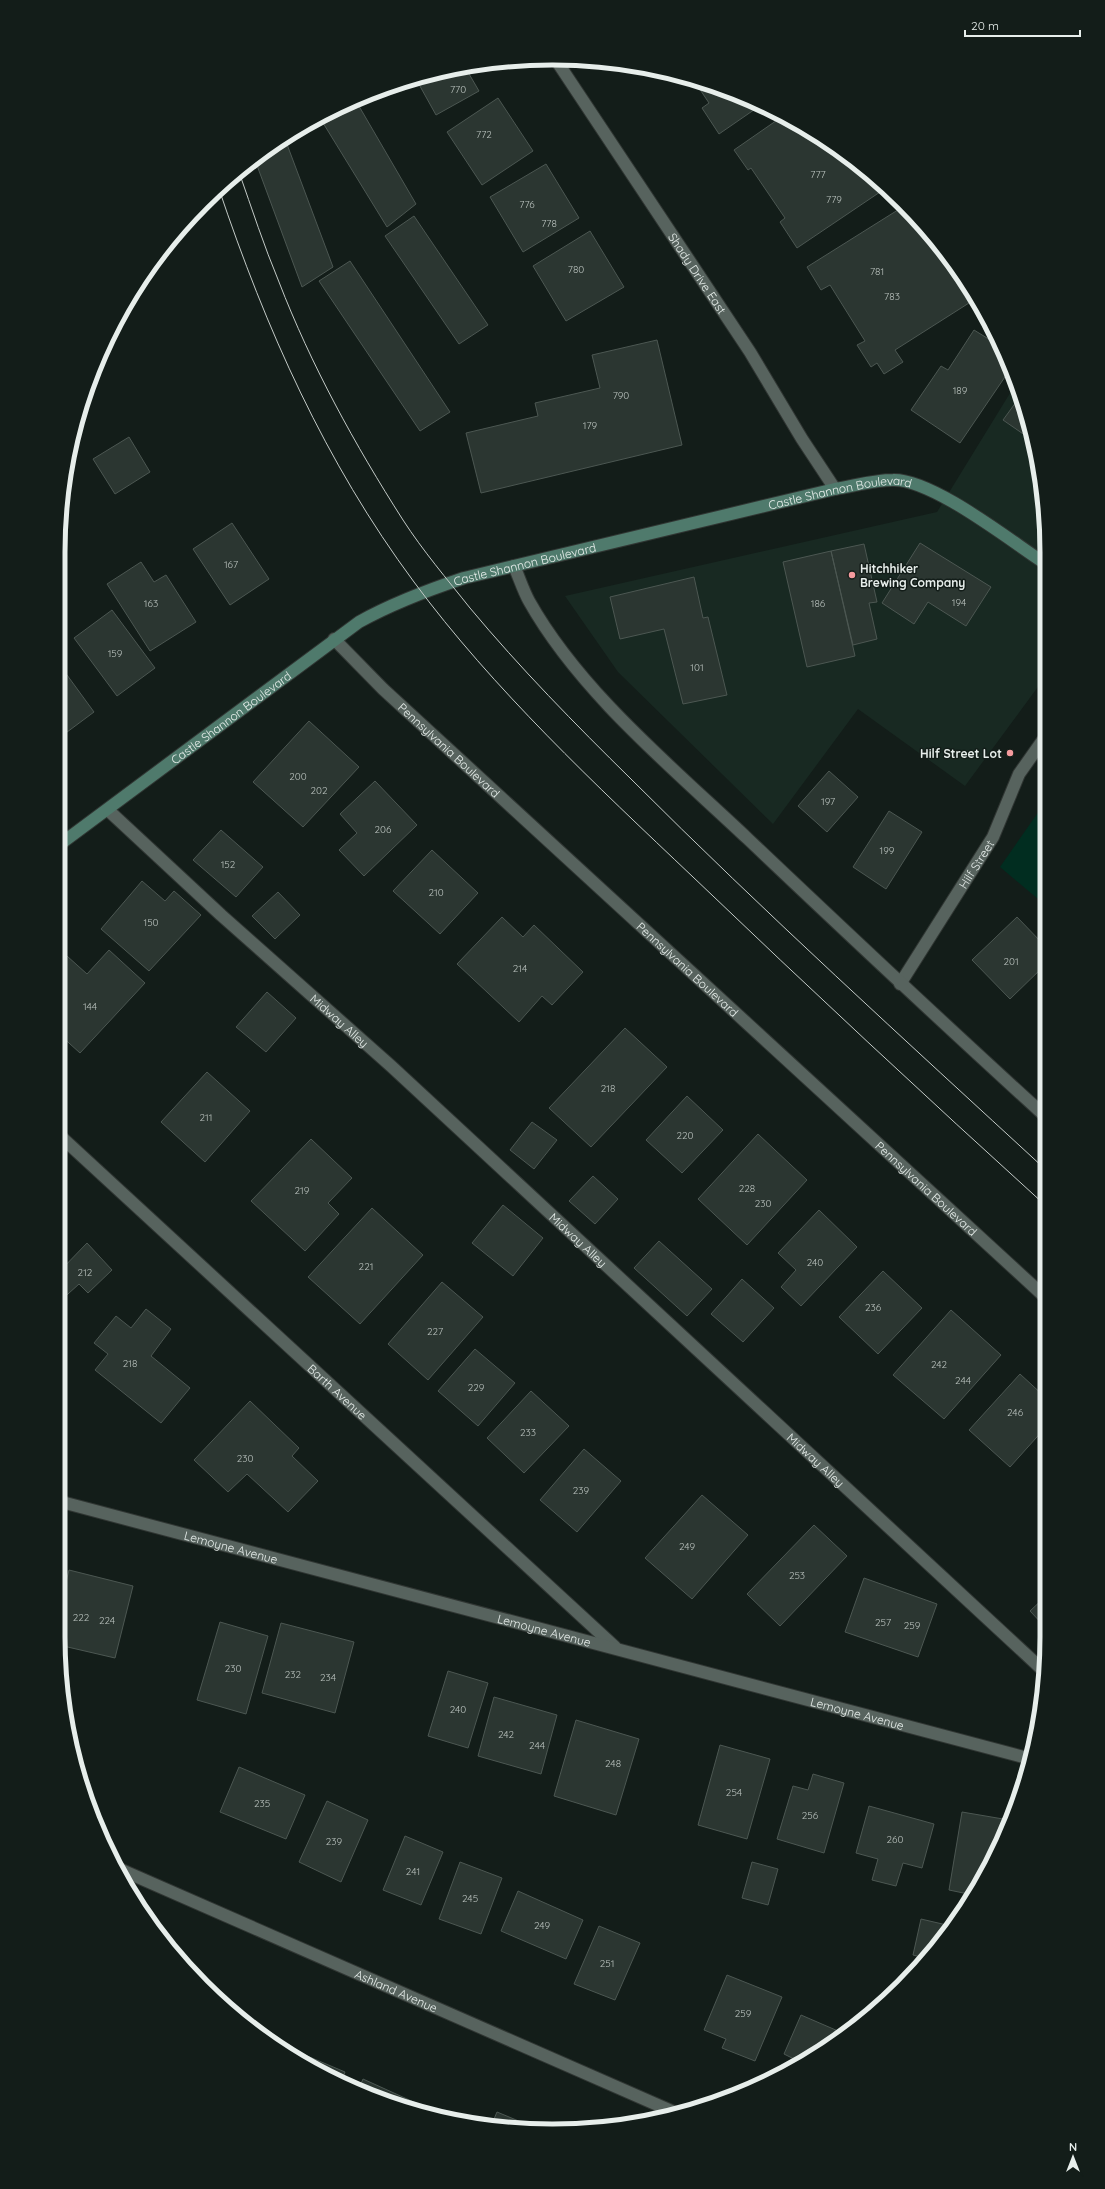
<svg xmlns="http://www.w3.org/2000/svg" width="1105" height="2189" viewBox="0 0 1105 2189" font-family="Quicksand,sans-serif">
	<rect width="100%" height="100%" fill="#131d19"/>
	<path fill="#182922" d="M1015 385 1043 488V680L965 786 858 709 773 824 618 672 565 596 937 512Z"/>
	<path fill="#012d20" d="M1044 804V904L1000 867Z"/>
	<path fill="#2b3631" stroke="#4c5752" d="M465 67 479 91 436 115 416 79Z
		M693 79 761 105 719 134 702 108 709 103Z
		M498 98 533 151 482 185 447 132Z
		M356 101 416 204 387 227 320 118Z
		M783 116 854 160 883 190 797 248 780 222 785 218 751 168 748 170 734 150Z
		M285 139 333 267 302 287 255 160Z
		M546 164 579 218 523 252 490 197Z
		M901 208 923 230 969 303 895 350 903 362 884 374 877 363 871 367 857 345 865 341 830 285 821 290 807 267Z
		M414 216 488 325 459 344 385 236Z
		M590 231 624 287 566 321 533 266Z
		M350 261 450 412 420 431 319 281Z
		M974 330 1000 346 1011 368 960 443 911 410 941 366 948 370Z
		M657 340 682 445 481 493 466 433 538 416 535 403 600 388 592 355Z
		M1019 398 1029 437V438L1003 420Z
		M129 437 150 472 115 494 93 459Z
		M232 523 269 579 230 605 193 549Z
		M920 543 991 587 966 626 928 602 914 624 882 603Z
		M864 544 877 602 869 603 877 639 853 645 831 551Z
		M831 551 855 656 807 667 783 562Z
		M141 562 154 582 166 575 196 622 150 651 107 584Z
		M694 577 703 618 708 617 727 695 683 704 664 629 620 639 610 597Z
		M112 610 155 668 117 696 74 638Z
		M59 664 94 712 59 738Z
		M309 721 359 767 303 827 253 782Z
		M829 771 858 797 827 832 798 806Z
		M375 781 417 825 364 876 339 850 357 833 340 814Z
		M889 811 922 832 886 889 853 867Z
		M221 830 263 867 236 897 193 860Z
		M432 850 478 893 440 934 393 891Z
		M142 881 165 901 174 891 201 915 149 971 101 929Z
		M278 892 300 915 275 939 252 916Z
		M502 917 523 937 534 925 583 972 552 1005 542 996 519 1022 457 964Z
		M1017 917 1044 945V966L1010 999 972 960Z
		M109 950 145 983 80 1053 59 1034V965L67 956 87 974Z
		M267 992 296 1018 266 1052 236 1027Z
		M625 1028 667 1067 591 1147 549 1108Z
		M207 1072 250 1111 205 1162 161 1122Z
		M687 1096 723 1130 682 1173 646 1140Z
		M532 1122 557 1140 534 1169 510 1150Z
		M758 1134 807 1180 747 1245 698 1199Z
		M311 1139 352 1178 328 1203 339 1214 305 1251 251 1201Z
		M593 1176 618 1199 595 1224 569 1201Z
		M503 1205 543 1238 513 1276 472 1243Z
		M372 1208 423 1255 360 1324 308 1277Z
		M819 1210 857 1247 801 1306 781 1287 796 1270 778 1253Z
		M659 1241 712 1289 687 1316 634 1268Z
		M87 1243 112 1270 88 1293 79 1284 58 1303V1273Z
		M883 1271 922 1308 878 1354 839 1317Z
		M742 1279 774 1308 743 1342 711 1314Z
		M442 1282 483 1317 428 1380 388 1344Z
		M146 1309 171 1329 151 1356 190 1388 161 1423 95 1370 108 1354 94 1343 116 1316 131 1328Z
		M951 1310 1001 1355 944 1419 893 1375Z
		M475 1349 515 1383 478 1426 438 1391Z
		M1020 1374 1045 1397V1428L1010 1467 969 1430Z
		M531 1391 569 1426 524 1473 487 1438Z
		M250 1401 299 1448 292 1456 318 1481 288 1512 247 1474 228 1492 194 1460Z
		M584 1449 621 1481 577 1532 540 1500Z
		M702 1495 748 1535 692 1599 645 1558Z
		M1045 1497 1046 1512 1038 1505Z
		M814 1525 847 1556 780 1626 747 1594Z
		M69 1570 133 1586 115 1658 59 1645 58 1614Z
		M864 1578 937 1604 918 1657 845 1632Z
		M1046 1596V1628L1030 1611Z
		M220 1622 268 1636 246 1714 197 1700Z
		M281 1623 354 1642 335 1713 262 1693Z
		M448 1671 488 1683 468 1748 428 1736Z
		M494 1697 557 1715 541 1774 478 1756Z
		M576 1720 639 1739 616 1815 554 1796Z
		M720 1745 770 1759 747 1839 698 1825Z
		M239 1767 305 1795 286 1839 220 1812Z
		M813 1774 844 1783 824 1853 777 1839 793 1786 808 1790Z
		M327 1801 368 1820 341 1882 299 1862Z
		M869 1806 934 1824 922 1868 903 1863 896 1886 872 1880 878 1859 856 1853Z
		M962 1812 1009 1820 996 1855 973 1895 949 1890Z
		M405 1836 443 1852 421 1905 383 1890Z
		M460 1862 502 1878 481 1934 439 1919Z
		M752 1862 778 1869 768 1905 742 1898Z
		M518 1891 583 1920 566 1959 501 1931Z
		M921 1919 951 1926 925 1958 913 1955Z
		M599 1926 640 1943 615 2000 574 1984Z
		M727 1975 782 1997 755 2061 722 2048 726 2039 704 2030Z
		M801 2015 845 2034 800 2062 784 2054Z
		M286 2047 345 2072 341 2082 305 2065 285 2050Z
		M363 2079 427 2108 425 2112 358 2091Z
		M497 2112 538 2129 520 2130 491 2126Z"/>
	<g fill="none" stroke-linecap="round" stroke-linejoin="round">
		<defs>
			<g id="lane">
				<path id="s1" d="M108 810 221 915 391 1066 1045 1672"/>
				<path id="s2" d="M900 984 993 837 1019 774 1043 740"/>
			</g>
			<g id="street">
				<path id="s3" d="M556 60 750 352 802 439 835 489"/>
				<path d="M514 566C519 577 523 590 529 601 580 692 673 768 748 839 846 932 944 1024 1044 1115"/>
				<path id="s4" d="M334 639 383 689 1045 1297"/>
				<path id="s5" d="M58 1134 615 1647"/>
				<path id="s6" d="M58 1501 1031 1759"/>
				<path id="s7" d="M117 1868 676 2113"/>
			</g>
			<g id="secondary">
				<path id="s8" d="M59 845 359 622C393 603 428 590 464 578L835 489C854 486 874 480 893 480 932 479 1008 539 1043 562"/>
			</g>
		</defs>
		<use href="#lane" stroke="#303633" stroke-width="14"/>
		<use href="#street" stroke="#303633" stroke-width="14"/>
		<use href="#secondary" stroke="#303633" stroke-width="14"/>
		<use href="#lane" stroke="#57635e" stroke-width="12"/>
		<use href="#street" stroke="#57635e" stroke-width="12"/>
		<use href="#secondary" stroke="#4f7a6c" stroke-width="12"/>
		<path stroke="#c3cac7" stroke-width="1" d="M239 172C252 209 264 246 279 282 311 365 355 445 403 520 423 551 447 579 470 608 520 668 575 724 631 779 765 913 905 1040 1045 1169
			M219 189C266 329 325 462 414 582 493 689 596 785 693 877 809 988 926 1097 1045 1205"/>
	</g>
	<g fill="#f59b9e" stroke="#131d19" stroke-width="1.5">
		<circle cx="852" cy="575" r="4"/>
		<circle cx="1010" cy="753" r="4"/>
	</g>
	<g text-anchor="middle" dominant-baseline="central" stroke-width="3" stroke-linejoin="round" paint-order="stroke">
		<g font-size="10" fill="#b8c0bc">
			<text x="458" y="89">770</text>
			<text x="484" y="134">772</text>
			<text x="818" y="174">777</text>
			<text x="834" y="199">779</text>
			<text x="527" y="204">776</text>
			<text x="549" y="223">778</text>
			<text x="576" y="269">780</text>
			<text x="877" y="271">781</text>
			<text x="892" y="296">783</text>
			<text x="960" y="390">189</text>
			<text x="621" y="395">790</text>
			<text x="590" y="425">179</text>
			<text x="231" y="564">167</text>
			<text x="959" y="602">194</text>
			<text x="151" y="603">163</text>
			<text x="818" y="603">186</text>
			<text x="115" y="653">159</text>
			<text x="697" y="667">101</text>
			<text x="298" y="776">200</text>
			<text x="319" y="790">202</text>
			<text x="828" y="801">197</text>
			<text x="383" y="829">206</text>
			<text x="887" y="850">199</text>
			<text x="228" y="864">152</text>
			<text x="436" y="892">210</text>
			<text x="151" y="922">150</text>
			<text x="1011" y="961">201</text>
			<text x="520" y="968">214</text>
			<text x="90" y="1006">144</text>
			<text x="608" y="1088">218</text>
			<text x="206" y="1117">211</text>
			<text x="685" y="1135">220</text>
			<text x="747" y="1188">228</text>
			<text x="302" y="1190">219</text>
			<text x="763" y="1203">230</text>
			<text x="815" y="1262">240</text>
			<text x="366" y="1266">221</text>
			<text x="85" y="1272">212</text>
			<text x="873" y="1307">236</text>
			<text x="435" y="1331">227</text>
			<text x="130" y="1363">218</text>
			<text x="939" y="1364">242</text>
			<text x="963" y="1380">244</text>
			<text x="476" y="1387">229</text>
			<text x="1015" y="1412">246</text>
			<text x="528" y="1432">233</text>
			<text x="245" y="1458">230</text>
			<text x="581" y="1490">239</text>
			<text x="687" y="1546">249</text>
			<text x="797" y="1575">253</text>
			<text x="81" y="1617">222</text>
			<text x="107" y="1620">224</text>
			<text x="883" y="1622">257</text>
			<text x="912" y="1625">259</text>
			<text x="233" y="1668">230</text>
			<text x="293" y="1674">232</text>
			<text x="328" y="1677">234</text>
			<text x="458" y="1709">240</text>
			<text x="506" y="1734">242</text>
			<text x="537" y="1745">244</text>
			<text x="613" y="1763">248</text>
			<text x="734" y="1792">254</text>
			<text x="262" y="1803">235</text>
			<text x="810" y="1815">256</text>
			<text x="895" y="1839">260</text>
			<text x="334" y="1841">239</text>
			<text x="413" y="1871">241</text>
			<text x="470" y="1898">245</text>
			<text x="542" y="1925">249</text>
			<text x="607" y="1963">251</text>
			<text x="743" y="2013">259</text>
		</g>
		<g font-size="12" fill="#e7eeeb" stroke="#131d19">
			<text stroke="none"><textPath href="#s3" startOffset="256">Shady Drive East</textPath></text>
			<text stroke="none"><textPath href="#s8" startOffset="874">Castle Shannon Boulevard</textPath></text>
			<text stroke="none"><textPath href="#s8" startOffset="550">Castle Shannon Boulevard</textPath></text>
			<text stroke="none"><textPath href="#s8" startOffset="214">Castle Shannon Boulevard</textPath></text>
			<text stroke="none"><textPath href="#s4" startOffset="160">Pennsylvania Boulevard</textPath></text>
			<text stroke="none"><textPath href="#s2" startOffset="142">Hilf Street</textPath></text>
			<text stroke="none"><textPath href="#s4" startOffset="484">Pennsylvania Boulevard</textPath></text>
			<text stroke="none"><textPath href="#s1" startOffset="313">Midway Alley</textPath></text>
			<text stroke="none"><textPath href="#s4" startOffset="808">Pennsylvania Boulevard</textPath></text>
			<text stroke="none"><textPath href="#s1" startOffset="637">Midway Alley</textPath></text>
			<text stroke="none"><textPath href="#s5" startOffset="380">Barth Avenue</textPath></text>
			<text stroke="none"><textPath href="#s1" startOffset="961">Midway Alley</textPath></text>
			<text stroke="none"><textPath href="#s6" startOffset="179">Lemoyne Avenue</textPath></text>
			<text stroke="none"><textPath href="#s6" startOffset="503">Lemoyne Avenue</textPath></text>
			<text stroke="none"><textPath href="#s6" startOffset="827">Lemoyne Avenue</textPath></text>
			<text stroke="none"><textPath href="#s7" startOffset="305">Ashland Avenue</textPath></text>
		</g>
		<g font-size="12" font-weight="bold" fill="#e7eeeb" stroke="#131d19" text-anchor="start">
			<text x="860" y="568">Hitchhiker<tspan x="860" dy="14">Brewing Company</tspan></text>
			<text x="1002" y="753" text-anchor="end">Hilf Street Lot</text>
		</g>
	</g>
	<path d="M0 0H1105V2189H0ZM552 65H553A487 487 0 0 1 1040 552V1637A487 487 0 0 1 553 2124H552A487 487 0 0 1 65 1637V552A487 487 0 0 1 552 65Z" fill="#131d19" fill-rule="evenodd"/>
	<path fill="none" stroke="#e7eeeb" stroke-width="5" d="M552 65H553A487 487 0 0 1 1040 552V1637A487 487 0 0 1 553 2124H552A487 487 0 0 1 65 1637V552A487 487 0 0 1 552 65Z"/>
	<g transform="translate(1073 2157)" stroke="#131d19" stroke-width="3" paint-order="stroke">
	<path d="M0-3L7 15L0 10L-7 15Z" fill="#e7eeeb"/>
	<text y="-6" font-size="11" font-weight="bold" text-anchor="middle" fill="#e7eeeb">N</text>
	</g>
	<path d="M965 30v6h115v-6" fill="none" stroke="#e7eeeb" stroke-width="2"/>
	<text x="971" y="30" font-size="12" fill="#e7eeeb" stroke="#131d19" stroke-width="3" paint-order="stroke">20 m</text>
</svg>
